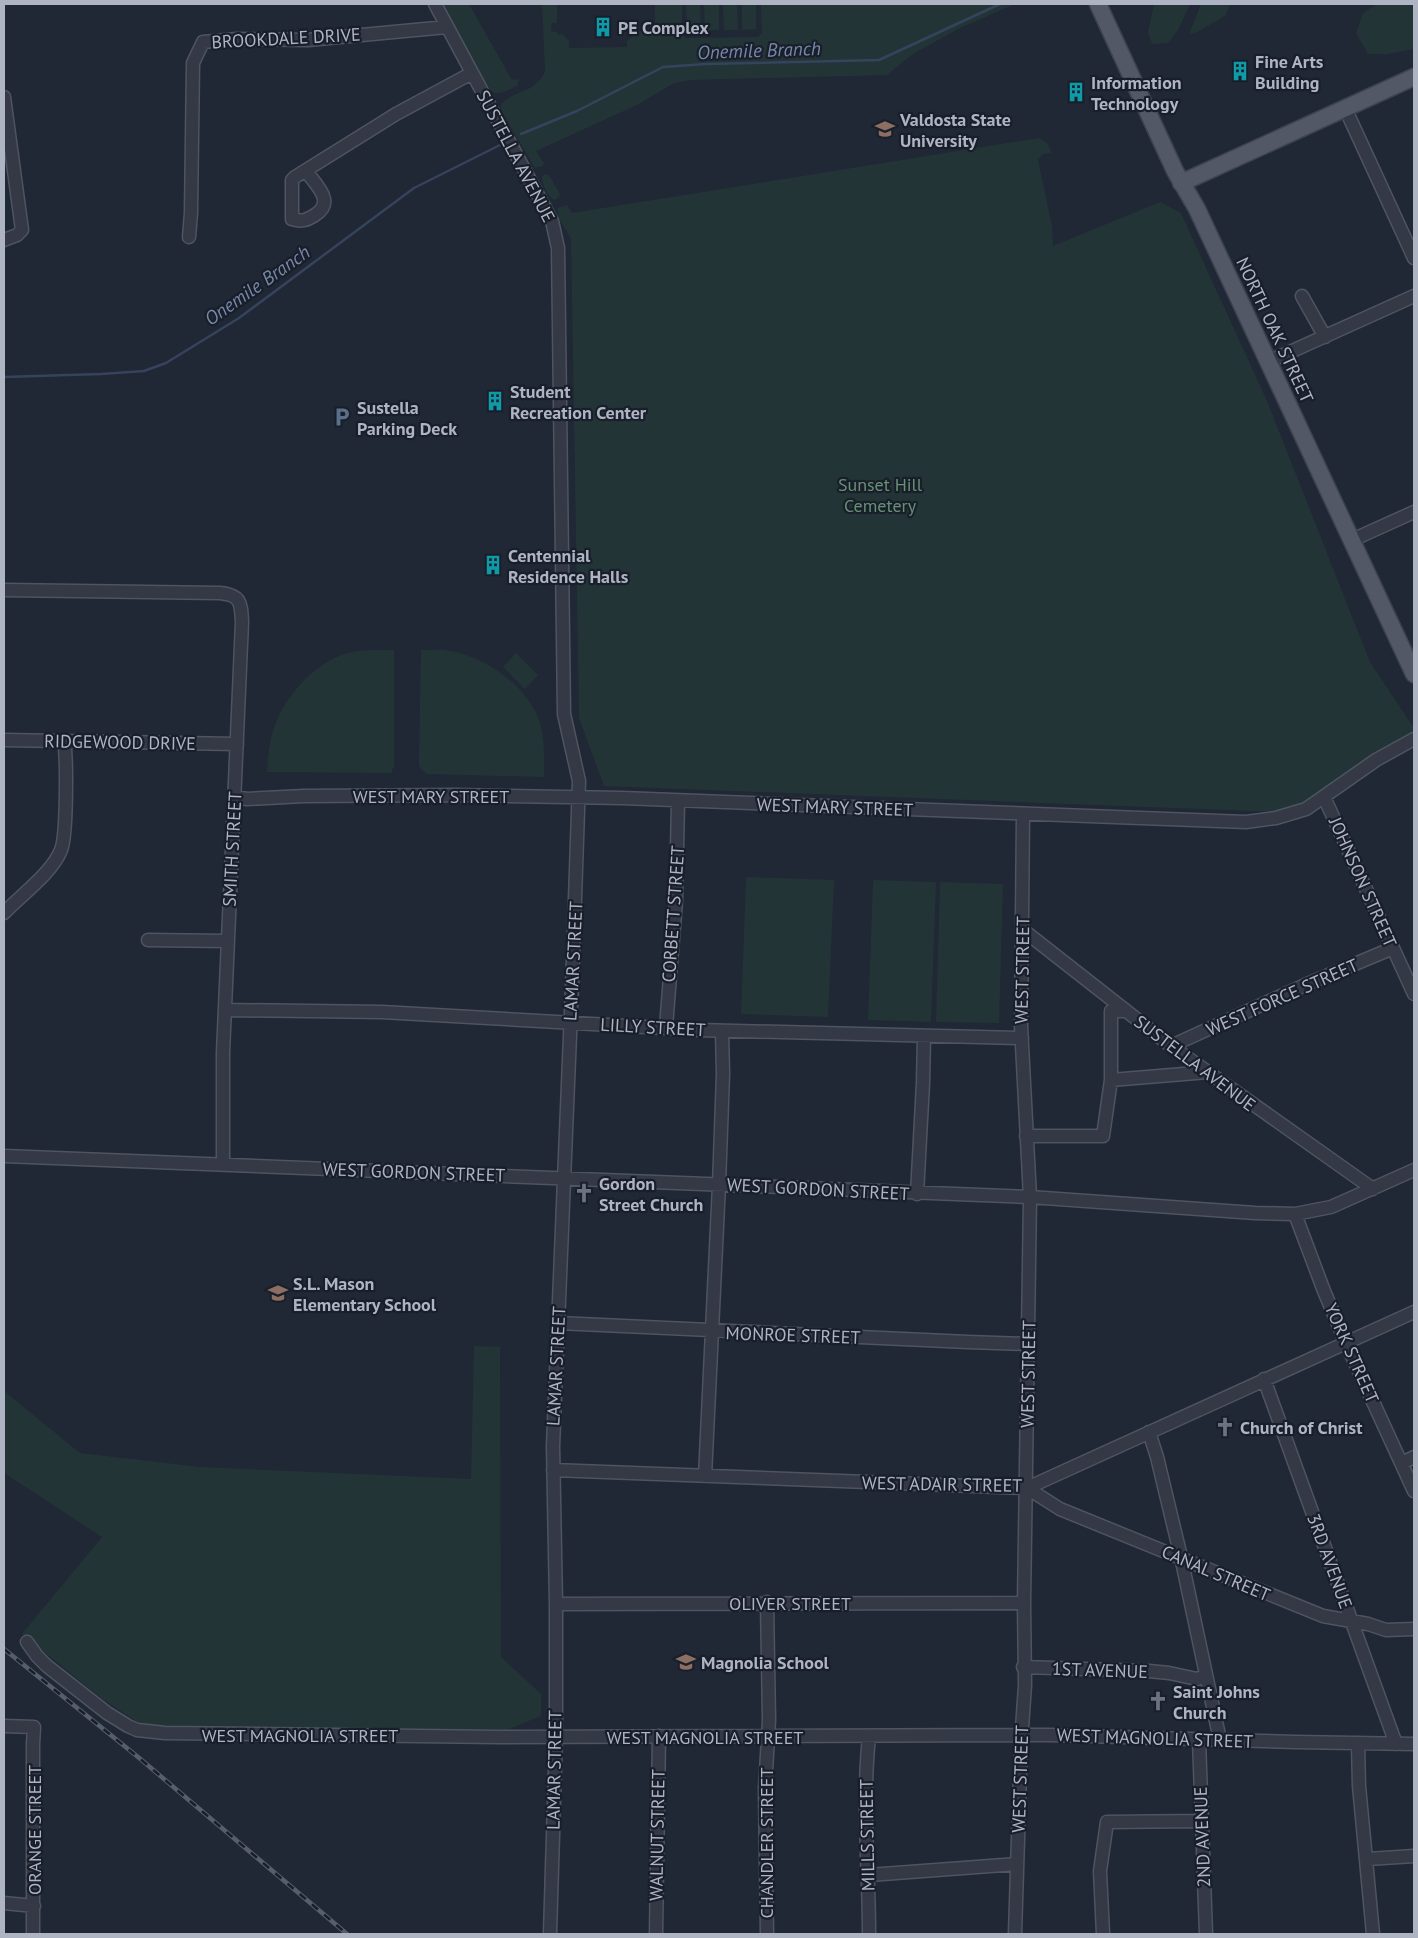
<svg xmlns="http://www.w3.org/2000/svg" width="1418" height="1938" viewBox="0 0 1418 1938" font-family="'PT Sans',sans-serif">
	<rect width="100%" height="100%" fill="#202735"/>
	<path fill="#233437" d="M441 4H469L512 80 519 79 518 85C510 89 499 97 491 91Z
		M542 4H557V23H551V31L557 32 558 35 562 34 569 41V48L627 47V41L636 33H639V31H655V4H682V34L686 38 758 37 762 33 761 4H1015L960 28 913 54 887 75 690 80 674 83 637 105 536 151 544 163 543 166 535 168 501 110V104C516 89 532 95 545 72Z
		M686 4H700L701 30H687Z
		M704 4H719V30H705Z
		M723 4H737L738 30H724Z
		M742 4H756V29L742 30Z
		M1154 4H1190L1178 30 1168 43 1152 44 1148 32Z
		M1201 4 1230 5 1225 16 1197 32 1189 34Z
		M1377 4H1414V49L1387 54H1368L1356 33 1363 13Z
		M1039 138C1046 142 1050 145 1051 153L1043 154 1038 159 1052 227 1053 246 1160 202 1181 213 1267 401 1370 662 1414 728V735L1303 805 1277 812 604 786 579 718 571 238C566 229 556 218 558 208L567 205 572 213Z
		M546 174 549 175 560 194 559 197 554 200C547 196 542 184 542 176Z
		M394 650V766L391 773 267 772C268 755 270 735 277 720 289 692 317 661 348 653 363 649 378 650 394 650Z
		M421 650C431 650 442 649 451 651 487 658 529 687 540 723 545 741 544 759 544 777L427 774 420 768 419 764Z
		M516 653 538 675 525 689 503 667Z
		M746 877 834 880 828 1017 741 1014Z
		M873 880 936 882 931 1022 868 1020Z
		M940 882 1003 884 999 1023 936 1022Z
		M474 1346 500 1347 501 1657 541 1694V1716L507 1730H216L140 1724 101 1698 22 1634 102 1537 4 1473V1391L80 1453 200 1467 471 1479Z"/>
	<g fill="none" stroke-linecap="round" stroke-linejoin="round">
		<path stroke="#36435d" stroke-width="2.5" d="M521 134 577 111 663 67 706 64 879 60 1000 4
			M4 377 101 374 144 371 166 363 239 318 414 188 502 144"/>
		<defs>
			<path id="minor" d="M435 4 552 221 558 248 564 714 579 781 572 987 553 1446 556 1604V1736L550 1934
				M4 97 22 230 17 235 4 240
				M1345 108 1414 258
				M306 171C316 185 336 202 315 215 307 220 302 222 292 219V180L295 177 396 114 472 73
				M189 237 191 213 193 63 203 42 237 39 308 40 447 27
				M1302 296 1325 337
				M1268 362 1414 296
				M1352 540 1414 512
				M4 590 220 593C241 595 241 603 242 622L223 1053V1165
				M4 740 237 744
				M235 797 247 799 304 796 456 795 622 798 1246 822 1276 818 1306 809 1376 760 1414 739
				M1324 797 1414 994
				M4 913C21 895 52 873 61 850 67 836 67 758 64 741
				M1023 930 1171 1046 1373 1189
				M148 940 228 941
				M225 1010 382 1012 698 1030 1022 1038
				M666 1027 676 901 678 801
				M1171 1046 1305 985 1393 948
				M1111 1080 1208 1072
				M1026 1136H1103L1111 1080V1011H1126
				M4 1156 1030 1197 1255 1213 1295 1214 1331 1207 1414 1170
				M917 1194 923 1083 924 1036
				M1295 1214 1324 1291 1346 1343 1414 1491
				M558 1323 968 1342 1029 1344
				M1264 1379 1396 1744
				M1149 1432 1157 1457 1181 1557 1220 1740
				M1402 1463 1414 1457
				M553 1470 1027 1488 1414 1312
				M705 1476 719 1185 723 1074 722 1031
				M1027 1488 1060 1509 1323 1616 1368 1624 1386 1630 1414 1629
				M556 1604 1024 1603
				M27 1642 37 1656 47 1666 107 1713 128 1726 137 1730 165 1733 498 1737 1049 1735 1295 1742 1414 1744
				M1023 1667 1149 1671 1169 1673 1197 1679 1206 1676
				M4 1726 34 1727 33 1744V1934
				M869 1737C862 1802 869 1868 869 1934
				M1199 1740 1206 1934
				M1358 1743 1359 1786 1373 1934
				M1368 1859 1414 1856
				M869 1875 1017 1864
				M4 1903 34 1906
				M656 1934 659 1736
				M767 1934 765 1789 769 1720 767 1602
				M1015 1934 1021 1743 1025 1685 1024 1603 1030 1197 1021 1026 1023 814
				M1103 1934 1100 1871 1107 1822 1202 1821"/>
			<path id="major" d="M1098 4 1175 171 1197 209 1414 674
				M1181 183 1414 77"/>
		</defs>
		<use href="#minor" stroke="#4e5460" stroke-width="15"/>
		<use href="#major" stroke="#3d434f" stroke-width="19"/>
		<use href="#minor" stroke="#343945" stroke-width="12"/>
		<use href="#major" stroke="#525865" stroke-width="16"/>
		<defs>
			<path id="rail" d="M4 1649 138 1757 347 1934"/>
		</defs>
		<use href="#rail" stroke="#565d6c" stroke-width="4.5"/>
		<use href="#rail" stroke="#191f2a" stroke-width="2.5" stroke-dasharray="8" stroke-linecap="butt"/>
	</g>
	<defs>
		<symbol id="building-bare" viewBox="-9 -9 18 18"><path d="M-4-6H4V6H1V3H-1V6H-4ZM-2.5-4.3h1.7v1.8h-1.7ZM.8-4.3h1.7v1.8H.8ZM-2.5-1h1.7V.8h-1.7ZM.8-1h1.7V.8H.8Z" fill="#0f9aa8" stroke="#191f2a" stroke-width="2.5" paint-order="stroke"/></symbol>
		<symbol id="university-bare" viewBox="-9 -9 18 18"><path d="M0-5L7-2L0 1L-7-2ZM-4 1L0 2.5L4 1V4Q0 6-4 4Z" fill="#8d6e63" stroke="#191f2a" stroke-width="2.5" paint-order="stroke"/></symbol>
		<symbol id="parking-bare" viewBox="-9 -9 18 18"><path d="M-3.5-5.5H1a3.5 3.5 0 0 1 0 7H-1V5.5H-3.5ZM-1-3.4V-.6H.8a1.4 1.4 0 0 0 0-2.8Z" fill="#5c6f8a" stroke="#191f2a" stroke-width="2.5" paint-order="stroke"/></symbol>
		<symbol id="church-bare" viewBox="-9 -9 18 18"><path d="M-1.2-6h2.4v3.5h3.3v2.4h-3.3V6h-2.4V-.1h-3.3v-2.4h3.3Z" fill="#6b7280" stroke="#191f2a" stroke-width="2.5" paint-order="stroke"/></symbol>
		<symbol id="school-bare" viewBox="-9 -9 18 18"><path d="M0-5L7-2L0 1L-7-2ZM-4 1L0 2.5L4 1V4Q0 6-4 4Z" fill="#8d6e63" stroke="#191f2a" stroke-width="2.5" paint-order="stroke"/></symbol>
	</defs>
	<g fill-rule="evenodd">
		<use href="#building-bare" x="589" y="13" width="28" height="28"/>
		<use href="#building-bare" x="1226" y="57" width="28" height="28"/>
		<use href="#building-bare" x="1062" y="78" width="28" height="28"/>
		<use href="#university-bare" x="871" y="115" width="28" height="28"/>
		<use href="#building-bare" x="481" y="387" width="28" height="28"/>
		<use href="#parking-bare" x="328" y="403" width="28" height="28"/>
		<use href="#building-bare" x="479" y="551" width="28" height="28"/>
		<use href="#church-bare" x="570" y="1179" width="28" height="28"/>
		<use href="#school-bare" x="264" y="1279" width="28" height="28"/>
		<use href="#church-bare" x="1211" y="1413" width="28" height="28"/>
		<use href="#school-bare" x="672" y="1648" width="28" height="28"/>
		<use href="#church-bare" x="1144" y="1687" width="28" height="28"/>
	</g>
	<g text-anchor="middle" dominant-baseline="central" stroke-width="4.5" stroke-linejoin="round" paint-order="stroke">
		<g font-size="18" font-weight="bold" fill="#aeb4c2" stroke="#191f2a" text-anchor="start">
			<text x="618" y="27">PE Complex</text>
			<text x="1255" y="61">Fine Arts<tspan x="1255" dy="21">Building</tspan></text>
			<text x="1091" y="82">Information<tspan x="1091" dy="21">Technology</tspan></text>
			<text x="900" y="119">Valdosta State<tspan x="900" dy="21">University</tspan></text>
			<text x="510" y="391">Student<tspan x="510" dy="21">Recreation Center</tspan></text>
			<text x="357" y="407">Sustella<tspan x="357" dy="21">Parking Deck</tspan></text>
			<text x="508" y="555">Centennial<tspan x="508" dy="21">Residence Halls</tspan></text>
			<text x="599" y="1183">Gordon<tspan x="599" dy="21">Street Church</tspan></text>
			<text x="293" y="1283">S.L. Mason<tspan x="293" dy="21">Elementary School</tspan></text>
			<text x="1240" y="1427">Church of Christ</text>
			<text x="701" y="1662">Magnolia School</text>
			<text x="1173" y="1691">Saint Johns<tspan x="1173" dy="21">Church</tspan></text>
		</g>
		<g font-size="18" fill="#aeb4c2" stroke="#191f2a">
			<text transform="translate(286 38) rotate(-3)">BROOKDALE DRIVE</text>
			<text transform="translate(516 156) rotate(62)">SUSTELLA AVENUE</text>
			<text transform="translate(1275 330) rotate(65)">NORTH OAK STREET</text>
			<text transform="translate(120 742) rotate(1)">RIDGEWOOD DRIVE</text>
			<text x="431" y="796">WEST MARY STREET</text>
			<text transform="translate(835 807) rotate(2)">WEST MARY STREET</text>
			<text transform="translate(232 849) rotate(-87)">SMITH STREET</text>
			<text transform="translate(1363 882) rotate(66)">JOHNSON STREET</text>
			<text transform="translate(673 914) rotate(-86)">CORBETT STREET</text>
			<text transform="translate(573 961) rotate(-87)">LAMAR STREET</text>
			<text transform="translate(1022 970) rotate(-89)">WEST STREET</text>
			<text transform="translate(1282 997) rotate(-24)">WEST FORCE STREET</text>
			<text transform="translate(653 1027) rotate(3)">LILLY STREET</text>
			<text transform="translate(1195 1063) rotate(37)">SUSTELLA AVENUE</text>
			<text transform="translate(414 1172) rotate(2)">WEST GORDON STREET</text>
			<text transform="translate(818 1189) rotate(3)">WEST GORDON STREET</text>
			<text transform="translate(793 1335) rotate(2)">MONROE STREET</text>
			<text transform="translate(1352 1353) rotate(66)">YORK STREET</text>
			<text transform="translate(556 1366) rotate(-87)">LAMAR STREET</text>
			<text transform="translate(1028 1374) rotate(-89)">WEST STREET</text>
			<text transform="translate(942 1484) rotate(1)">WEST ADAIR STREET</text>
			<text transform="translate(1330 1561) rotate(70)">3RD AVENUE</text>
			<text transform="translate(1216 1573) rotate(23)">CANAL STREET</text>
			<text x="790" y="1603">OLIVER STREET</text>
			<text transform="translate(1100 1670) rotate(2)">1ST AVENUE</text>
			<text x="300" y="1735">WEST MAGNOLIA STREET</text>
			<text x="705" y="1737">WEST MAGNOLIA STREET</text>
			<text transform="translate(1155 1738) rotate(2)">WEST MAGNOLIA STREET</text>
			<text transform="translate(554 1770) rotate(-89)">LAMAR STREET</text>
			<text transform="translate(1020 1779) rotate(-88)">WEST STREET</text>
			<text transform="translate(34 1830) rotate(-90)">ORANGE STREET</text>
			<text transform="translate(657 1835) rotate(-89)">WALNUT STREET</text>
			<text transform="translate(867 1835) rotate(-91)">MILLS STREET</text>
			<text transform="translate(1202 1837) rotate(-92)">2ND AVENUE</text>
			<text transform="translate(766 1843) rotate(-90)">CHANDLER STREET</text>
		</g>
		<g font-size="18" fill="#679174" stroke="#191f2a">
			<text x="880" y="484">Sunset Hill<tspan x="880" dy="21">Cemetery</tspan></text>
		</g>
		<g font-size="19" font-style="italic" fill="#78a" stroke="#191f2a">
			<text transform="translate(759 50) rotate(-2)">Onemile Branch</text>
			<text transform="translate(257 285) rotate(-35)">Onemile Branch</text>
		</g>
	</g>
	<rect width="1418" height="1938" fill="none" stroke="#aeb4c2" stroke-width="10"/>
</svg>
